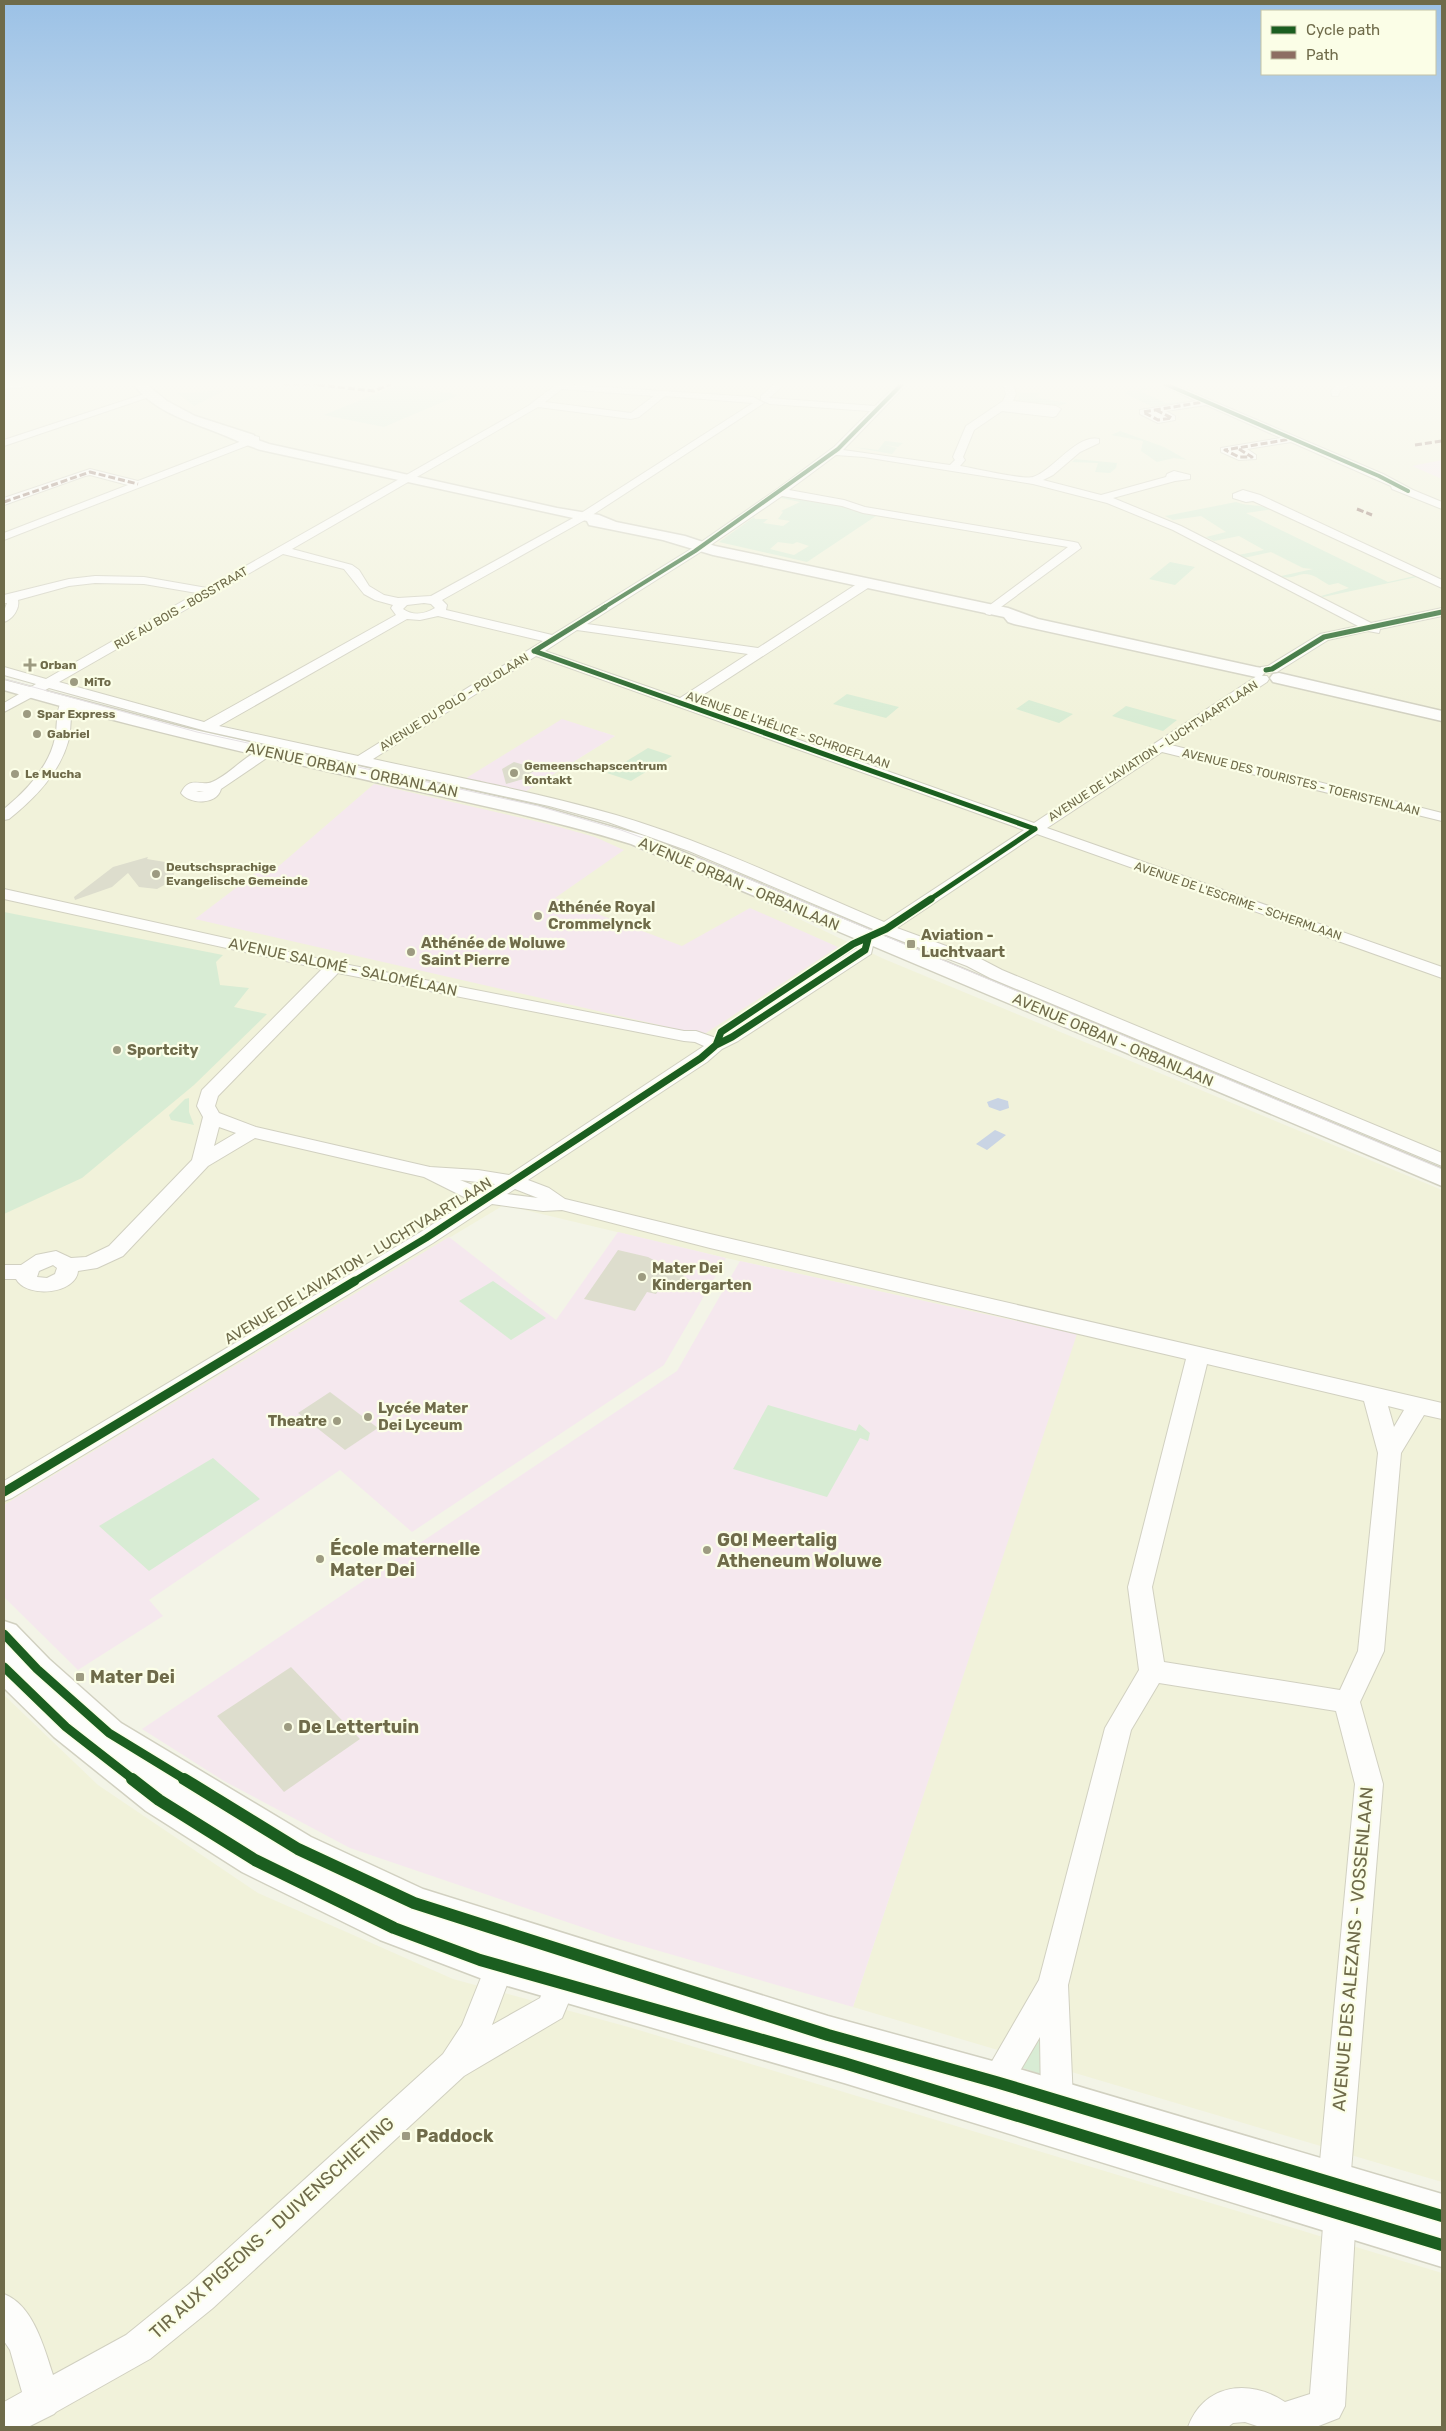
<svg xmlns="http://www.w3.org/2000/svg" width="1446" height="2431" viewBox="0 0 1446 2431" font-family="Rubik,sans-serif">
	<rect width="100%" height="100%" fill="#f3f4e7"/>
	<path fill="#f1f2da" d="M4 384H1442V1153L674 838 523 793 615 736 603 732 463 780 57 688 4 672Z
		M4 689 122 722 514 810 621 842 748 895 884 959 1442 1190V2182L853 2007 1076 1334 726 1258 504 1205 4 1505Z
		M4 1695 98 1785 258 1893 453 1979 632 2028 1442 2273V2427H4Z"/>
	<path fill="#f5e8ee" d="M1442 460V479L1412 466Z
		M562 719 615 736 523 793 463 780Z
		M374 784 552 825 595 837 624 850 555 898 682 946 750 908 838 947 703 1035 195 919 261 869 273 871Z
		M618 1232 726 1258 664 1365 412 1532 340 1470 149 1600 163 1616 78 1670 4 1597V1505L449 1237 556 1320Z
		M740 1261 1077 1334 853 2007 611 1937 350 1848 224 1781 142 1729 677 1371Z"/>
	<path fill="#d8ecd4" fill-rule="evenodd" d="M400 384 459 395 384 427 324 415Z
		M1147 388 1149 389 1140 391 1166 403 1190 401 1153 407 1122 392Z
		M226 390 194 406 177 393Z
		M1020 393H1040L1035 397 1067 403 1059 406 1018 401Z
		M1120 431 1164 447 1187 460 1174 458 1157 462 1141 451 1143 441 1111 435Z
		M885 441 903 443 898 447 885 445 897 448 892 454 853 447 878 450Z
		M1075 459 1117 463 1116 468 1110 473 1095 472 1098 463 1072 462Z
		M784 495 850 507 848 509 876 516 807 562 719 542 754 517 755 519H768L763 523 783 526 790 521 778 519 783 512 781 511 800 502 781 498ZM778 542 793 544 797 542 809 546 794 555 770 549Z
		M1236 502C1249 507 1261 504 1273 509L1246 513 1388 582 1415 576 1417 577 1323 597 1321 596 1349 588 1338 583 1329 585C1318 579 1315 574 1304 574 1296 575 1289 580 1281 576L1313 569 1303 568 1271 552 1244 558 1238 555 1264 550 1239 536 1214 541 1206 537 1226 532 1201 516 1173 520 1165 516Z
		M1170 562 1195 567 1175 585 1149 579Z
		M847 694 899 707 886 718 833 704Z
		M1029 700 1073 714 1059 723 1016 709Z
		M1126 706 1177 720 1163 731 1112 716Z
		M648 748 672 756 631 781 607 773Z
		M4 912 223 955 216 962 220 985 249 988 234 1007 267 1014 194 1085 82 1178 4 1214Z
		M189 1098V1112L194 1125 171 1120 169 1115 185 1099Z
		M493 1281 546 1318 511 1340 459 1301Z
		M768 1405 856 1431 859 1424 870 1433 868 1441 860 1438 827 1497 733 1469Z
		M213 1458 260 1499 149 1571 99 1526Z
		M1040 2022 1043 2075 1023 2068 1020 2064Z"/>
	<path fill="#c9d4e4" d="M998 1098 1008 1101 1009 1108 1000 1111 989 1107 987 1102Z
		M995 1130 1006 1135 987 1150 976 1144Z"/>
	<path fill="#ddddcd" d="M514 762 538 769 529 774 530 777 506 784 502 769Z
		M148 857 147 859 171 863 175 879 157 889 139 887 128 873 112 887 75 900 74 897 113 867Z
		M618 1250 648 1257 667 1267 669 1264 688 1268 683 1276 700 1286 698 1290 664 1282 656 1294 647 1292 635 1311 584 1299Z
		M330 1392 378 1428 345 1450 298 1413Z
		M291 1667 360 1739 284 1792 217 1716Z"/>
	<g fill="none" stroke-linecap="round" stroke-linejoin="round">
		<defs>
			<path id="minor" d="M4 384H29L24 387 4 389Z
				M557 384 753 397 764 403 583 521 442 600 447 605 446 610 552 635 691 549 776 490 834 447 870 411 770 404 761 400V396L774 384H785L769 398 875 406 897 384H907L843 450 950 465 955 460 953 457 966 426 1003 401 1006 394 1003 384H1013L1016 394 1013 401 1056 406 1061 409 1056 416 1053 417 1002 411 974 430 963 457 965 460 960 466C974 468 1023 480 1033 477 1053 471 1076 434 1099 439V443L1080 452 1053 475 1043 480 1101 495 1166 477 1167 474 1174 471 1190 475V479L1175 481 1113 498 1181 526 1371 623 1442 608V616L1380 629 1379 633 1368 631 1328 640 1277 672 1261 673 1259 670 1261 667 1268 666 1320 634 1358 626 1173 530 1107 503 1033 484 864 457 836 455 789 490 844 500 865 507 1074 542 1078 543 1081 548 990 615 986 614 984 611 986 608 1068 547 863 513 842 506 782 496 699 553 587 624 758 648 863 580H871L873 583 871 586 692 702 1034 823 1257 676H1267L1269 679 1267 682 1171 745 1442 813V821L1162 752 1047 828 1442 967V978L1037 834 897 928 979 958 1002 970 1442 1153V1166L990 978 967 966 886 935 875 937 871 954 738 1041 722 1049 707 1062 528 1180 549 1188 565 1199 710 1234 1442 1403V1419L1424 1415 1401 1453 1384 1651 1360 1702 1383 1784 1350 2183 1345 2194 1334 2199 1323 2194 1318 2183 1355 1784 1336 1711 1159 1683 1131 1730 1068 1985 1073 2101 1068 2112 1057 2116 1046 2112 1041 2101 1040 2037 1007 2093 996 2097 985 2093 980 2082 1039 1980 1105 1728 1139 1670 1128 1587 1186 1359 710 1248 562 1210 543 1211 492 1204 433 1243 12 1498 4 1501V1481L419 1233 470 1200 424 1177 255 1138 208 1166 123 1256 97 1268 78 1271C76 1294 27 1299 16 1279H4V1265H21L36 1255 56 1251 71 1258 86 1257 109 1246 192 1160 203 1117 197 1106 202 1090 322 969 4 899V889L334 962 684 1031H696L716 1038 857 948 862 936 871 935 870 933 873 929 689 851 608 822 549 806 206 731 49 688 4 712V703L36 684 4 675V667L46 679 197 593 144 584 95 583 69 586 18 600C20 608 13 619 4 622V611L7 603H4V595L69 579 95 576 144 577 207 588 528 406ZM562 389 654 396 631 413 545 402ZM665 396 753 403 575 517 431 596 398 598 384 595 369 586 359 570 352 565 292 549 538 407 631 419 639 417ZM283 554 344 569 364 594 375 600 393 605 391 608 396 615 204 722 59 682ZM424 603 431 604 435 608C425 614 413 616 403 609L407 605ZM438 616 543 641 358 756 219 726 407 619 420 620ZM577 630 748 654 680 698 545 651ZM536 656 1024 830 884 922C796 885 708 842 616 815 537 792 454 777 373 759ZM338 973 684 1041 695 1042 704 1046 509 1175 478 1170 430 1167 256 1127 219 1113 215 1106 218 1096ZM219 1127 236 1133 214 1146ZM460 1180 495 1184 485 1190ZM515 1189 538 1198 507 1194ZM53 1265 57 1268 55 1274 47 1278 37 1277 39 1271ZM1207 1364 1364 1401 1378 1453 1358 1651 1340 1690 1164 1662 1152 1587ZM1388 1406 1404 1410 1394 1427Z
				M1160 384H1173L1383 474 1413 490 1442 502V509L1392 489 1391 486 1291 442 1247 449 1256 455V459L1239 460 1221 452V448L1281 438 1206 405 1166 411 1175 416V420L1158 423 1140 414V410L1196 401Z
				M1340 384H1352L1340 391 1338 396H1332L1331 390Z
				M147 393 155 395 4 446V440Z
				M255 436 259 437V441L4 540V533L128 485 90 475 85 476 4 505V498L90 469 138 481Z
				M1243 490 1260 495 1442 580V588L1253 501 1246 502 1233 498V494Z
				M67 699 74 703C69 716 72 729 68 742 59 774 34 799 9 819L4 820V809C26 791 49 767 55 738 58 725 55 712 62 700Z
				M266 748 273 752 271 755 221 789C217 805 190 805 181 793 190 775 200 787 212 782 231 774 246 753 266 748ZM199 791H204L196 792Z
				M507 1946 517 1950 522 1960 517 1970 511 1974 492 2025 540 1998 554 1965 565 1961 576 1965 580 1975 562 2018 464 2076 213 2308 150 2359 56 2412 54 2414 28 2427H4V2402L22 2392 10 2350 4 2341V2294C33 2305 44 2347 53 2375L126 2335 189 2284 443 2054 462 2025 490 1955Z
				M1340 2198 1352 2202 1356 2214 1345 2406 1339 2418 1316 2427H1260L1245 2422 1233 2423 1228 2427H1188C1204 2384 1249 2378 1285 2402L1310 2394 1324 2214 1328 2202Z"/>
			<path id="tertiary" d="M133 384H146L167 401 195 416 254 435 255 439 269 444 557 508 599 515 616 522 685 536 715 546 1008 608 1038 619 1256 667 1262 668 1265 672 1262 676 1256 677 1014 624 1008 622 1004 617 713 555 663 540 589 525 587 521 261 450C248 446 238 441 226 436 193 422 156 414 133 384Z
				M1279 673 1442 711V721L1273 682 1270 678 1273 674Z
				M4 680 186 728 539 806 645 836 1442 1169V1186L631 844C544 817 456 800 367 780 245 753 124 725 4 690Z
				M4 1621 16 1625 49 1659 121 1723 311 1837 423 1889 828 2016 996 2062 1442 2194V2267L844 2083 480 1978 380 1940 242 1872 146 1811 54 1737 4 1688Z"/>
		</defs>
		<use href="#minor" stroke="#d1d0c0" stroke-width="2"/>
		<use href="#tertiary" stroke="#d1d0c0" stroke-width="3"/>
		<use href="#minor" fill="#fdfdfb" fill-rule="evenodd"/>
		<use href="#tertiary" fill="#fdfdfb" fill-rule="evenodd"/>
		<path stroke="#e5e1e3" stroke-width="1" d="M4 679 197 732 538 806 621 830 706 861 1442 1169"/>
		<path stroke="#8d6e63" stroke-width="3" stroke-dasharray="7 3" stroke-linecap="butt" d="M283 384H321
			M318 385 374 391 391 384
			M1156 410 1172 418 1158 420 1143 412 1203 402
			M1415 445 1442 441
			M1239 449 1252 457H1239L1225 450 1291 439
			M4 502 90 472 138 484
			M1357 509 1372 515"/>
		<defs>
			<path id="cycleway-far4" d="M1165 384 1379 476 1408 491
				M603 608 695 551 838 449 902 384"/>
			<path id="cycleway-far3" d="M534 651 1035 829
				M534 651 605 607
				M1266 670 1272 669 1324 637 1442 612
				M929 900 1035 829"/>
			<path id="cycleway-far2" d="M716 1045 721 1032 853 944 886 929 931 899
				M353 1282 426 1238 701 1058 716 1045 732 1037 865 950 868 939"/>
			<path id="cycleway-far1" d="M4 1492 355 1281
				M4 1634 37 1669 109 1733 186 1780
				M4 1667 66 1727 134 1780"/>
			<path id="cycleway" d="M132 1779 159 1800 255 1860 394 1928 480 1960 844 2063 1442 2245
				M184 1779 298 1849 414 1903 828 2035 996 2082 1442 2216"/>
		</defs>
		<use href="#cycleway-far4" stroke="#fbfee7" stroke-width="5.5"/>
		<use href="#cycleway-far3" stroke="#fbfee7" stroke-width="7"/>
		<use href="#cycleway-far2" stroke="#fbfee7" stroke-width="10"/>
		<use href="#cycleway-far1" stroke="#fbfee7" stroke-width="12"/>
		<use href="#cycleway" stroke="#fbfee7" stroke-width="15"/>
		<use href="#cycleway-far4" stroke="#1b5e20" stroke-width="4"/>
		<use href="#cycleway-far3" stroke="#1b5e20" stroke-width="5"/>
		<use href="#cycleway-far2" stroke="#1b5e20" stroke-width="7"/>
		<use href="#cycleway-far1" stroke="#1b5e20" stroke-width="9"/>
		<use href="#cycleway" stroke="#1b5e20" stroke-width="12"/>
	</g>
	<linearGradient id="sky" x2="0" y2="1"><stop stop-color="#9bc1e6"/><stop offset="0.53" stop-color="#fafaf4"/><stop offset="1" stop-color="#fafaf4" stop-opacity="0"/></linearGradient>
	<rect width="1446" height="724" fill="url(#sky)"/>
	<g fill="#9d9b81" stroke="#fbfee7" stroke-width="2">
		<path d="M27.5 657.5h5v5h5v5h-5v5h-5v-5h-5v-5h5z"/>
		<circle cx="74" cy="682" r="5"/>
		<circle cx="27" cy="714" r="5"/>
		<circle cx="37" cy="734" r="5"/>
		<circle cx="514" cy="773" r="5"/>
		<circle cx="15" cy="774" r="5"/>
		<circle cx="156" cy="874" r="5"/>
		<circle cx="538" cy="916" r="5"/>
		<rect x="906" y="939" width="10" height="10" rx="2.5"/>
		<circle cx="411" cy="952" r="5"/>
		<circle cx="117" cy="1050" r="5"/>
		<circle cx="642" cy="1277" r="5"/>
		<circle cx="368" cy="1417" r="5"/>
		<circle cx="337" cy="1421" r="5"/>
		<circle cx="707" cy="1550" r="5"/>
		<circle cx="320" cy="1559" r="5"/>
		<rect x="75" y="1672" width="10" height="10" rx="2.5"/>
		<circle cx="288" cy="1727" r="5"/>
		<rect x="401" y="2131" width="10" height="10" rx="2.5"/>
	</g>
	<g text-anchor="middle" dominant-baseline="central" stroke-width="4.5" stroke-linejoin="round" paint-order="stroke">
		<g font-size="12" fill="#6f6b4a" stroke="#fbfee7">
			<text transform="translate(181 608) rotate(-30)">RUE AU BOIS - BOSSTRAAT</text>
			<text transform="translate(454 702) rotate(-32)">AVENUE DU POLO - POLOLAAN</text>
			<text transform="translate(788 730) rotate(19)">AVENUE DE L'HÉLICE - SCHROEFLAAN</text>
			<text transform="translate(1153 751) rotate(-33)">AVENUE DE L'AVIATION - LUCHTVAARTLAAN</text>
			<text transform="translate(1301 782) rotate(14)">AVENUE DES TOURISTES - TOERISTENLAAN</text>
			<text transform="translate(1238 901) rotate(19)">AVENUE DE L'ESCRIME - SCHERMLAAN</text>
		</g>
		<g font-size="12" font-weight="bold" fill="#6f6b4a" stroke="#fbfee7" text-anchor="start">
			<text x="40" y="665">Orban</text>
			<text x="84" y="682">MiTo</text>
			<text x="37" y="714">Spar Express</text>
			<text x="47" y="734">Gabriel</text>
			<text x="524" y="766">Gemeenschapscentrum<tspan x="524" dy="14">Kontakt</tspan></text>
			<text x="25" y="774">Le Mucha</text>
			<text x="166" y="867">Deutschsprachige<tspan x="166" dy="14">Evangelische Gemeinde</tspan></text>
		</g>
		<g font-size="15" fill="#6f6b4a" stroke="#fbfee7">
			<text transform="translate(352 770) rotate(12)">AVENUE ORBAN - ORBANLAAN</text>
			<text transform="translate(739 884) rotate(23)">AVENUE ORBAN - ORBANLAAN</text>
			<text transform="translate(343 967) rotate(12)">AVENUE SALOMÉ - SALOMÉLAAN</text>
			<text transform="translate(1113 1040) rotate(23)">AVENUE ORBAN - ORBANLAAN</text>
			<text transform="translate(358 1261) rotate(-31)">AVENUE DE L'AVIATION - LUCHTVAARTLAAN</text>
		</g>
		<g font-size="15" font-weight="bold" fill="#6f6b4a" stroke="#fbfee7" text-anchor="start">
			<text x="548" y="907">Athénée Royal<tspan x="548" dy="17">Crommelynck</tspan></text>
			<text x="921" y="935">Aviation -<tspan x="921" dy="17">Luchtvaart</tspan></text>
			<text x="421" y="943">Athénée de Woluwe<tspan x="421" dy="17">Saint Pierre</tspan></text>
			<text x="127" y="1050">Sportcity</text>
			<text x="652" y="1268">Mater Dei<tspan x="652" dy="17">Kindergarten</tspan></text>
			<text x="378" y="1408">Lycée Mater<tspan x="378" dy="17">Dei Lyceum</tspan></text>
			<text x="327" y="1421" text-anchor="end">Theatre</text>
		</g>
		<g font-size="18" font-weight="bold" fill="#6f6b4a" stroke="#fbfee7" text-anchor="start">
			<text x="717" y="1540">GO! Meertalig<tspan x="717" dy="21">Atheneum Woluwe</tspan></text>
			<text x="330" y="1549">École maternelle<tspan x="330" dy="21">Mater Dei</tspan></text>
			<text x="90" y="1677">Mater Dei</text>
			<text x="298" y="1727">De Lettertuin</text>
			<text x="416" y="2136">Paddock</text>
		</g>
		<g font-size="18" fill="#6f6b4a" stroke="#fbfee7">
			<text transform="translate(1353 1949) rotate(-85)">AVENUE DES ALEZANS - VOSSENLAAN</text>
			<text transform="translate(272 2228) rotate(-42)">TIR AUX PIGEONS - DUIVENSCHIETING</text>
		</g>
	</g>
	<rect width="1446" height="2431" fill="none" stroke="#6f6b4a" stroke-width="10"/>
	<rect x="1261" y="10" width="175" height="65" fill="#fbfee7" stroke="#c3c3a8"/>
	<rect x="1271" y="26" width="25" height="8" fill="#1b5e20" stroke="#c3c3a8"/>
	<text x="1306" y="35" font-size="15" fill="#6f6b4a">Cycle path</text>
	<rect x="1271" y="51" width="25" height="8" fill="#8d6e63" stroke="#c3c3a8"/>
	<text x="1306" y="60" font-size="15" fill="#6f6b4a">Path</text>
</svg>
